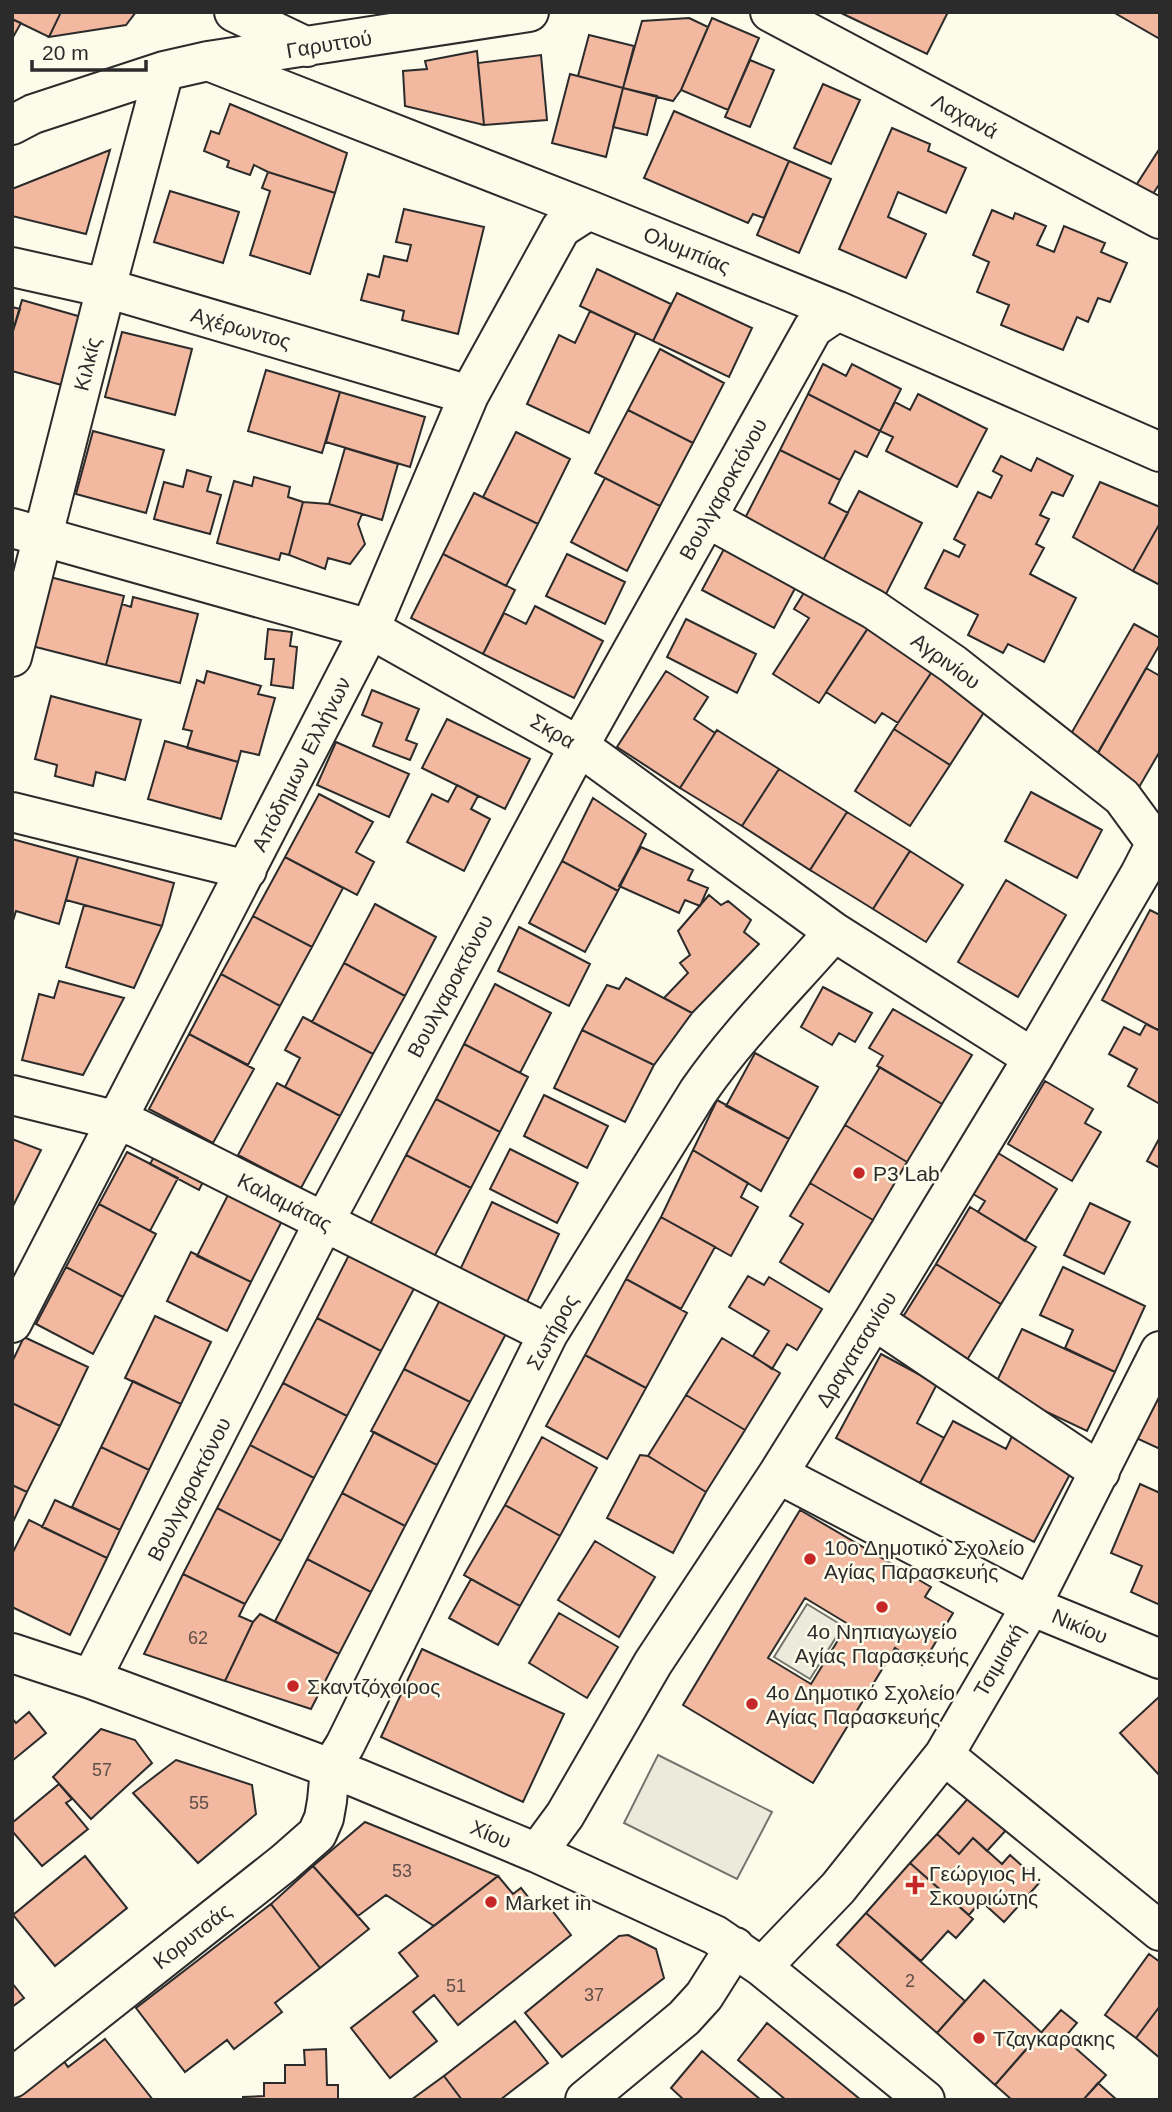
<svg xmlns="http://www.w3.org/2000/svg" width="1172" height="2112" viewBox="0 0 1172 2112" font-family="Arial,sans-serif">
	<rect width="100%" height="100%" fill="#fdfbea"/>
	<path fill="#ecebdb" stroke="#74746e" stroke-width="2" d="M807 1604 843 1626 810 1679 774 1657Z
		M658 1755 772 1812 737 1879 624 1823Z"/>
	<path fill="#f2b8a0" stroke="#2b2b2b" stroke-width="2" fill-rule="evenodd" d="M12 12H61L49 37 12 19Z
		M61 12H136L126 25 49 37Z
		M839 12H948L927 54Z
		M1113 12H1160V39Z
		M689 18 708 27 681 90 673 101 623 88 642 21Z
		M712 18 759 38 728 110 681 90Z
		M12 19 21 23 12 39Z
		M589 35 634 46 623 88 578 76Z
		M477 51 484 125 405 106 403 71 427 69 425 61Z
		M541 55 547 120 484 125 478 63Z
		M750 60 774 70 750 127 725 117Z
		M570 74 623 88 606 157 552 143Z
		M823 84 860 100 831 164 794 148Z
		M623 88 657 96 647 135 613 127Z
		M230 104 347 153 335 193 268 172 254 165 250 175 227 167 229 161 204 151 211 131 219 134Z
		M674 111 789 161 764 218 753 214 748 223 644 178Z
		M892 128 930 144 928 151 966 168 946 213 898 192 888 217 926 234 906 278 839 249Z
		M1160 148V183L1151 197 1135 187Z
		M110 150 86 234 12 216V189Z
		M789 161 831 179 799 253 757 235Z
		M268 172 335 193 310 274 250 255 270 191 262 188Z
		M170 191 239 212 223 263 154 242Z
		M404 209 484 227 458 334 402 320 404 311 361 300 368 274 379 277 384 256 407 261 411 245 396 242Z
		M992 210 1013 219 1015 213 1046 226 1037 245 1054 252 1064 226 1105 243 1101 252 1127 263 1110 302 1098 298 1088 322 1077 317 1063 350 1001 325 1009 305 977 292 989 262 973 255Z
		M597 269 671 304 653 341 580 306Z
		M677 293 752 328 729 377 653 341Z
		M22 300 92 320 72 388 12 371V334Z
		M12 307 20 309 12 334Z
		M590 311 636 333 589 433 527 404 559 335 575 343Z
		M122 332 192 349 175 415 105 397Z
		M660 349 724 383 693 443 628 410Z
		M823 364 846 376 852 364 901 389 880 431 808 394Z
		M266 370 340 392 322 453 248 431Z
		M340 392 425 417 410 467 326 442Z
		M808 394 880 431 867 457 855 451 840 480 780 450Z
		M918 394 987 429 957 487 886 451 893 437 880 431 895 402 910 410Z
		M628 410 693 443 660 506 595 473Z
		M93 431 164 450 146 513 76 494Z
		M516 432 570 459 538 524 483 497Z
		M345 448 398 464 382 520 329 504Z
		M780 450 840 480 829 503 848 513 822 562 743 522Z
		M1001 456 1031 471 1037 458 1073 476 1063 496 1052 492 1040 515 1049 519 1036 544 1044 548 1030 574 1076 598 1044 662 1008 644 1003 653 968 635 978 615 925 588 944 550 959 557 965 545 954 539 978 492 991 498 1002 476 993 471Z
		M187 470 211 477 207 491 221 495 210 534 154 519 164 482 183 487Z
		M254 477 290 487 288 497 303 502 289 555 281 553 279 560 217 543 234 481 252 486Z
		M605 478 660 506 627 571 571 542Z
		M1100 482 1160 507V523L1133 571 1073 537Z
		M859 491 922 523 886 594 822 562Z
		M474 493 538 524 506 586 443 554Z
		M303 502 329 504 362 514 358 524 365 544 350 564 328 558 325 569 289 555Z
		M1160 523V585L1133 571Z
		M724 549 800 579 774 628 702 590Z
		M443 554 515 590 483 654 411 618Z
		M567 554 625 582 605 624 546 596Z
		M50 577 124 596 106 665 32 646Z
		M808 586 872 622 819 703 773 674 809 618 794 609Z
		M133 597 198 614 180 683 106 665 122 604 131 607Z
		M535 606 603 641 574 698 483 654 504 613 526 624Z
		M686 619 756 654 737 693 667 657Z
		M872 622 935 667 898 723 882 713 875 723 826 692Z
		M1134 624 1160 638V644L1097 755 1068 739Z
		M268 629 292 632 290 646 297 647 293 688 271 685 274 659H265Z
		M935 667 990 703 950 765 894 729Z
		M1146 668 1160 676V751L1138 789 1092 763Z
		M207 671 261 686 258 694 275 698 259 755 241 751 238 762 187 748 192 731 183 729 197 680 204 683Z
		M666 671 708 697 694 719 715 733 680 788 617 747Z
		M372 690 419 709 406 740 417 744 410 760 373 746 382 723 362 715Z
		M51 696 141 720 125 780 96 772 93 786 55 776 57 765 35 759Z
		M447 719 530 759 505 809 422 768Z
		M894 729 950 765 910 826 855 791Z
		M717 730 779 769 742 826 680 788Z
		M165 741 238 762 221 819 148 799Z
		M336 742 409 774 389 817 317 785Z
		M779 769 847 812 810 870 742 826Z
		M457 785 478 796 471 809 490 819 464 871 407 842 432 794 448 802Z
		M1031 792 1102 830 1077 878 1005 841Z
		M319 794 373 822 356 852 374 862 357 895 285 857Z
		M593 798 646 834 618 891 562 861Z
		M847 812 910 851 873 909 810 870Z
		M12 839 78 857 59 924 16 911 12 924Z
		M641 847 693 870 688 880 708 888 700 906 685 900 679 913 619 886Z
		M910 851 963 885 926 942 873 909Z
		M78 857 174 883 162 926 66 900Z
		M285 857 343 888 312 947 253 916Z
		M562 861 618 891 585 952 529 923Z
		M1006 880 1066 915 1018 997 958 962Z
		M709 895 721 905 728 901 751 920 744 932 759 944 692 1013 664 998 688 973 680 963 690 955 678 931Z
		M375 904 436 937 405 996 344 963Z
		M84 905 162 926 134 988 66 967Z
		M1150 910 1160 915V1026L1158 1030 1102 1000Z
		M253 916 312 947 280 1006 221 974Z
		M519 927 590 964 569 1006 498 971Z
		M344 963 405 996 373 1054 312 1022Z
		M221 974 280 1006 248 1065 189 1034Z
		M626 978 692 1013 654 1065 582 1030 607 985 619 989Z
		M59 981 124 998 83 1075 22 1060 39 994 54 998Z
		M495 984 551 1013 520 1073 464 1044Z
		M823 987 872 1013 855 1042 839 1033 832 1045 801 1027Z
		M893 1009 972 1055 942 1104 877 1066 883 1056 869 1048Z
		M303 1017 373 1054 340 1116 285 1087 300 1058 285 1050Z
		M1146 1024 1160 1031V1104L1128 1086 1137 1069 1109 1054 1124 1027 1140 1035Z
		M582 1030 654 1065 625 1122 554 1088Z
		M189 1034 254 1069 213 1143 149 1109Z
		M464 1044 528 1077 500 1132 436 1099Z
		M755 1053 818 1087 789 1139 726 1106Z
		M880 1067 942 1104 907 1162 845 1125Z
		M1045 1081 1093 1109 1085 1123 1101 1132 1072 1181 1008 1144Z
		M277 1083 340 1116 301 1188 238 1155Z
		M544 1095 608 1126 587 1168 524 1136Z
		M436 1099 500 1132 471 1188 406 1155Z
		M717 1100 789 1139 761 1191 693 1150Z
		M845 1125 907 1162 873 1220 810 1183Z
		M1160 1137V1168L1147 1161Z
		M12 1139 41 1150 12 1208Z
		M159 1148 207 1174 199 1190 150 1164Z
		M510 1149 578 1183 557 1223 490 1189Z
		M693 1150 748 1183 741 1197 758 1207 731 1256 661 1217Z
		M127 1152 178 1178 150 1231 99 1204Z
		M998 1153 1057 1189 1025 1241 978 1212 985 1201 973 1194Z
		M406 1155 471 1188 434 1257 370 1224Z
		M810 1183 873 1220 829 1292 780 1262 803 1224 790 1216Z
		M230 1191 284 1217 251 1282 197 1256Z
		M492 1202 559 1234 526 1304 459 1272Z
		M1090 1203 1130 1222 1104 1274 1064 1255Z
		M99 1204 156 1234 123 1297 66 1267Z
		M970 1207 1036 1247 1001 1304 936 1264Z
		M661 1217 715 1247 681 1309 626 1279Z
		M352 1249 417 1283 381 1351 317 1318Z
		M191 1252 251 1282 227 1331 167 1301Z
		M936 1264 1001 1304 967 1360 901 1320Z
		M66 1267 123 1297 93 1354 36 1324Z
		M1063 1267 1145 1306 1115 1372 1065 1348 1073 1330 1040 1315Z
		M748 1276 764 1285 769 1277 822 1309 797 1350 787 1344 772 1369 753 1356 769 1331 729 1307Z
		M626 1279 687 1313 646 1388 585 1355Z
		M443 1294 509 1328 470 1402 404 1369Z
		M155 1316 211 1342 181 1404 125 1378Z
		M317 1318 381 1351 347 1416 283 1383Z
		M1022 1329 1115 1372 1087 1431 994 1387Z
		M24 1337 88 1367 60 1426 12 1403V1362Z
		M722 1338 780 1373 745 1430 686 1395Z
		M881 1354 937 1384 917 1423 944 1438 920 1483 836 1438Z
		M585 1355 646 1388 607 1459 546 1426Z
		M404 1369 470 1402 437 1465 371 1431Z
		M133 1381 181 1404 149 1470 101 1447Z
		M283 1383 347 1416 314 1478 250 1445Z
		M1160 1383V1449L1134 1437Z
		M686 1395 745 1430 706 1492 648 1456Z
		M12 1403 60 1426 27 1492 12 1485Z
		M953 1421 1006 1449 1015 1430 1076 1463 1034 1542 920 1483Z
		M374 1432 437 1465 405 1526 342 1493Z
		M542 1437 597 1468 560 1536 505 1505Z
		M250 1445 314 1478 281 1541 217 1508Z
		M101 1447 149 1470 120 1530 72 1507Z
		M640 1455 648 1456 706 1492 673 1553 607 1518Z
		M1140 1484 1160 1493V1605L1131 1592 1142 1566 1111 1553Z
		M12 1485 27 1492 12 1524Z
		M342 1493 405 1526 371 1592 307 1559Z
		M55 1500 120 1530 107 1558 42 1527Z
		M505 1505 560 1536 520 1606 464 1575Z
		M217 1508 281 1541 245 1604 183 1574Z
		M800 1510 931 1587 925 1597 953 1613 922 1665 895 1648 813 1783 683 1705ZM805 1598 848 1624 811 1684 768 1658Z
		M29 1520 107 1558 70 1635 12 1607V1554Z
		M595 1541 655 1577 619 1637 558 1600Z
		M307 1559 371 1592 339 1654 275 1621Z
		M183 1574 245 1604 239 1616 253 1622 225 1681 144 1654Z
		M471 1579 520 1606 498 1645 449 1618Z
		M559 1613 618 1647 587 1698 529 1663Z
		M260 1614 339 1654 311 1709 225 1681 253 1622Z
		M422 1649 564 1714 523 1802 381 1737Z
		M1160 1696V1776L1120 1733Z
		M29 1712 46 1733 12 1761V1718L16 1723Z
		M101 1729 135 1740 152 1763 91 1819 53 1777Z
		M176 1760 252 1785 256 1814 198 1863 133 1793Z
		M59 1784 72 1799 66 1803 88 1829 42 1866 12 1831V1823Z
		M971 1795 1008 1828 987 1851 973 1838 959 1854 937 1834Z
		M365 1822 498 1876 434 1926 386 1895 358 1916 313 1866Z
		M937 1834 959 1854 973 1838 1002 1864 1010 1855 1040 1882 1004 1922 981 1901 969 1915 910 1863Z
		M85 1856 127 1908 55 1966 13 1915Z
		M910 1863 973 1919 956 1938 948 1931 921 1961 866 1913Z
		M313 1866 369 1929 320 1968 271 1904Z
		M498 1876 513 1894 521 1888 536 1907 544 1900 571 1935 458 2025 434 1995 413 2012 437 2041 390 2078 351 2028 418 1976 399 1953Z
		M271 1904 320 1968 275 2003 282 2012 234 2049 227 2040 185 2072 136 2008Z
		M866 1913 965 2001 937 2033 837 1945Z
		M628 1935 656 1949 664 1978 562 2057 525 2013 619 1936Z
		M1149 1954 1160 1962V2006L1136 2038 1105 2015Z
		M984 1980 1041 2032 995 2085 937 2033Z
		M12 1983 24 1998 12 2007Z
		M1160 2006V2058L1136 2038Z
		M1061 2010 1077 2023 1064 2038 1106 2075 1083 2100H1012L995 2085Z
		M515 2021 548 2063 500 2100H462L444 2076Z
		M767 2023 861 2100H786L738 2060Z
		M105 2039 153 2100H20L17 2096 63 2060 68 2067Z
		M326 2049 327 2085H338V2100H243V2097L264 2096V2083H285V2065H305L304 2050Z
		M702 2051 761 2100H684L671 2088Z
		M444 2076 462 2100H411Z
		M1098 2083 1117 2100H1083Z"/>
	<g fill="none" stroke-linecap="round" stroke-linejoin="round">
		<defs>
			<path id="minor" d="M234 12 307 47
				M770 12 1160 219
				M208 61 589 210 838 311 1160 452
				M12 125 33 114 164 71 208 61 529 12
				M12 267 106 288 469 395
				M707 518 873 609 953 664 1122 797 1155 842
				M12 528 370 629 579 746 834 932 1033 1058
				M12 657 106 288 164 71
				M12 812 247 870
				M12 1095 118 1121 137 1128 548 1334
				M874 1320 1100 1472
				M12 1323 370 629 469 395 561 228 589 210
				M778 1474 1031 1606 1160 1659
				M12 1653 91 1679 357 1778 537 1853 715 1935 762 1967 925 2100
				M91 1679 324 1222 579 746 813 328 838 311
				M944 1755 1160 1931
				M537 1853 565 1815 653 1663 778 1474 874 1320 1033 1058 1140 874 1160 835
				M762 1967 838 1888 944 1755 1031 1606 1160 1351
				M12 2078 284 1863 317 1834 324 1818 327 1801 330 1769 345 1745 548 1334 698 1092C738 1034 788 985 834 932
				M585 2100 684 2018 704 1996 735 1947"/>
		</defs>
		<use href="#minor" stroke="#2b2b2b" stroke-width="42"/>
		<use href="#minor" stroke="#fdfbea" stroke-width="38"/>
	</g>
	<g fill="#c62828" stroke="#fdfbea" stroke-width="2.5">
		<circle cx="859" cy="1173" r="7"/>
		<circle cx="810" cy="1559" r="7"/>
		<circle cx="882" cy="1607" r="7"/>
		<circle cx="293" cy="1686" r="7"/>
		<circle cx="752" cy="1704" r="7"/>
		<path d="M911.5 1874.5h7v7h7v7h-7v7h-7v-7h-7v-7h7z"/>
		<circle cx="491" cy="1902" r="7"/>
		<circle cx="979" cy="2038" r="7"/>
	</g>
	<g text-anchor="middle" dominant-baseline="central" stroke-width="5" stroke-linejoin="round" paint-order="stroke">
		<g font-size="18" fill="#5d4e48">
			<text x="198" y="1638">62</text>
			<text x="102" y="1770">57</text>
			<text x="199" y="1803">55</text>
			<text x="402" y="1871">53</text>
			<text x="910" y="1981">2</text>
			<text x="456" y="1986">51</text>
			<text x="594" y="1995">37</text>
		</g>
		<g font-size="21" fill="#2b2b2b" stroke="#fdfbea">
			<text transform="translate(329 44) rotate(-9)">Γαρυττού</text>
			<text transform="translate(965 116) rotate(28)">Λαχανά</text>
			<text transform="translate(687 250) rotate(22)">Ολυμπίας</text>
			<text transform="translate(241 328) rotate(16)">Αχέρωντος</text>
			<text transform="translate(87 364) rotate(-76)">Κιλκίς</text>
			<text transform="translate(723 489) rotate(-61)">Βουλγαροκτόνου</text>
			<text transform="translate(946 661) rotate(36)">Αγρινίου</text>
			<text transform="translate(553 731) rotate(30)">Σκρα</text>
			<text transform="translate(301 764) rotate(-63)">Απόδημων Ελλήνων</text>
			<text transform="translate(450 986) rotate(-62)">Βουλγαροκτόνου</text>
			<text transform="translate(285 1202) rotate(27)">Καλαμάτας</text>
			<text transform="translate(552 1332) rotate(-61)">Σωτήρος</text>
			<text transform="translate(856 1349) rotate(-58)">Δραγατσανίου</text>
			<text transform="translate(189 1489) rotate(-63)">Βουλγαροκτόνου</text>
			<text transform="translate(1080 1626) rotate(23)">Νικίου</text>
			<text transform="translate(999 1660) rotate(-60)">Τσιμισκή</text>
			<text transform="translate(491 1834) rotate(23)">Χίου</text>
			<text transform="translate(192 1936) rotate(-38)">Κορυτσάς</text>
		</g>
		<g font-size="21" fill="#2b2b2b" stroke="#fdfbea" text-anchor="start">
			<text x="873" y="1173">P3 Lab</text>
			<text x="824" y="1547">10ο Δημοτικό Σχολείο<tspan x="824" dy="24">Αγίας Παρασκευής</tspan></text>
			<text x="882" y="1631" text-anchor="middle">4ο Νηπιαγωγείο<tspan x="882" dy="24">Αγίας Παρασκευής</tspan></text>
			<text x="307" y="1686">Σκαντζόχοιρος</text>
			<text x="766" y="1692">4ο Δημοτικό Σχολείο<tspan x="766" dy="24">Αγίας Παρασκευής</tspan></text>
			<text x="929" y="1873">Γεώργιος Η.<tspan x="929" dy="24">Σκουριώτης</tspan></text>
			<text x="505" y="1902">Market in</text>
			<text x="993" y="2038">Τζαγκαρακης</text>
		</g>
	</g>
	<rect width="1172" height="2112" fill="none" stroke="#2b2b2b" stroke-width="28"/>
	<path d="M32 60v10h114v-10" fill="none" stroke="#2b2b2b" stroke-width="3.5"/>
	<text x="42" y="60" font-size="21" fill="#2b2b2b" stroke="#fdfbea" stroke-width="5" paint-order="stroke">20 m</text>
</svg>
